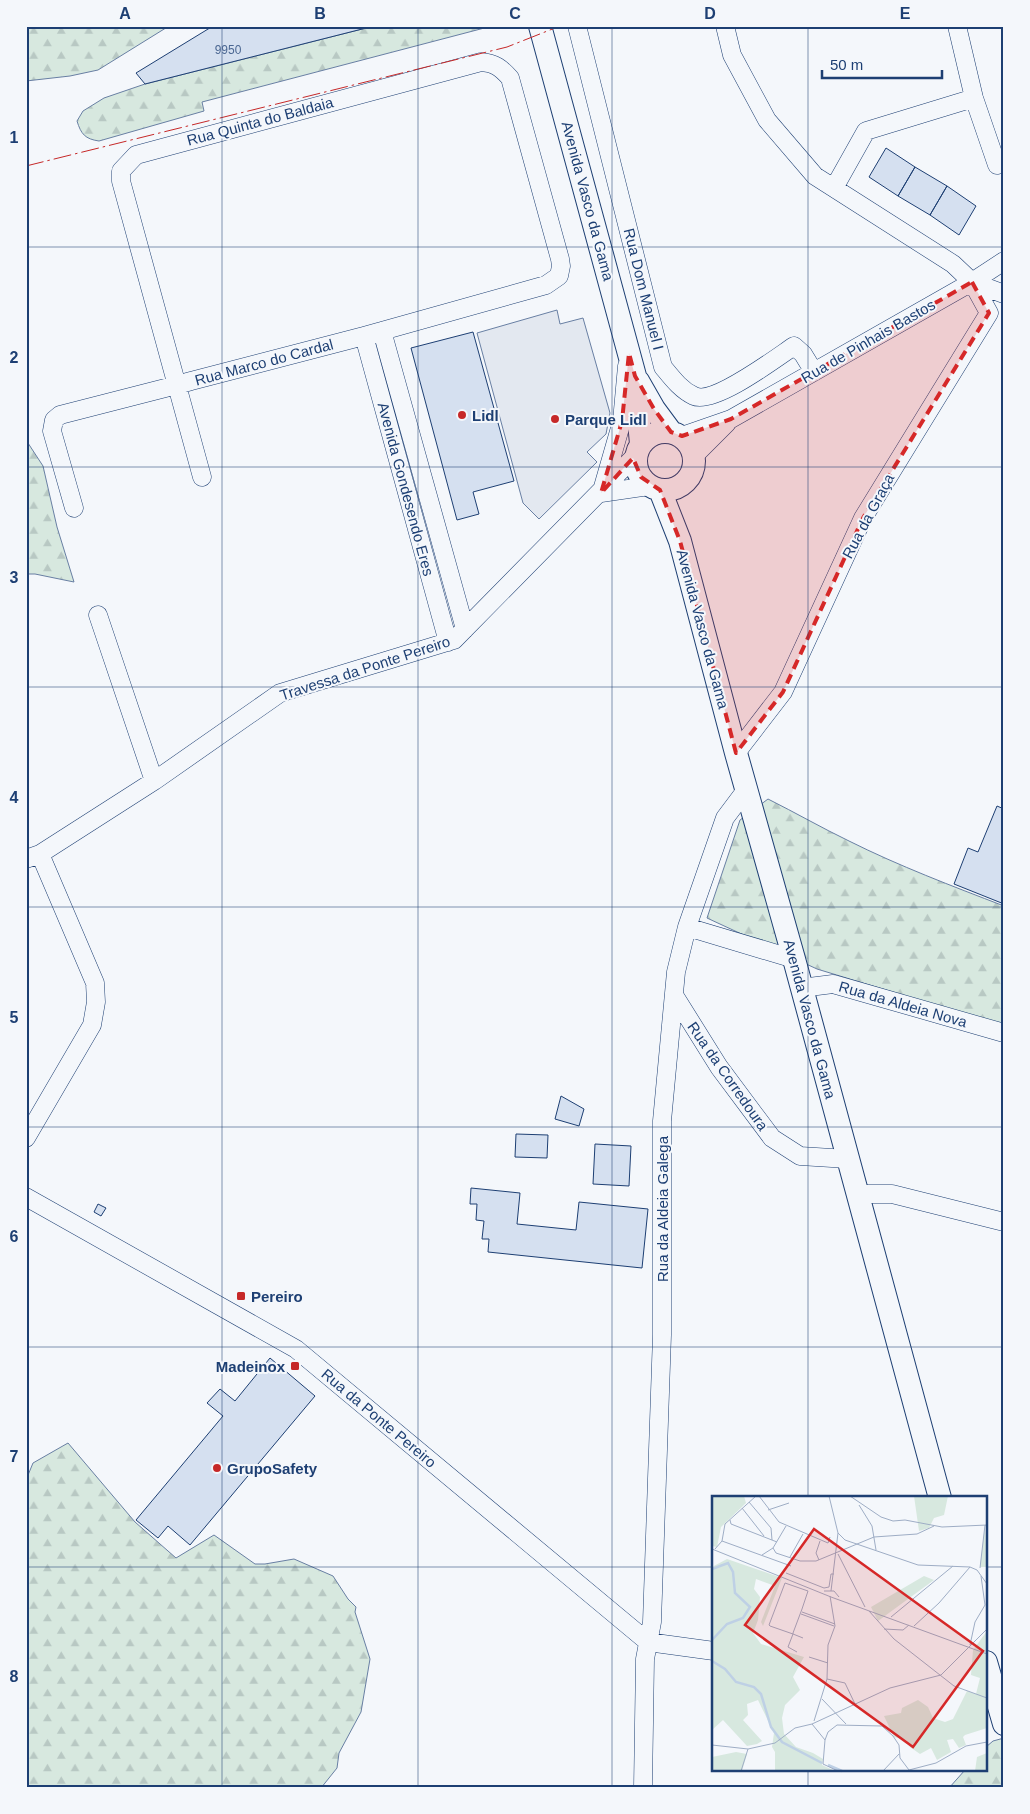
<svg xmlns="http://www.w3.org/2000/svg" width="1030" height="1814" viewBox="0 0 1030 1814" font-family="Arial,sans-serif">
	<defs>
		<pattern id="forest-firs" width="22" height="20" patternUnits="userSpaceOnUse" patternTransform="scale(1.25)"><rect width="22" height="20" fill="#d7e8df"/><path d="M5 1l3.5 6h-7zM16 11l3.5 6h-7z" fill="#b8c8c3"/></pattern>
	</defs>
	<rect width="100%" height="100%" fill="#f4f7fb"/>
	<path fill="url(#forest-firs)" stroke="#687fa3" d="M26 26H169L98 70 70 76 26 81Z
		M374 26H492L202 102 204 111 99 141C85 139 81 134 77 121L83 111 104 98 145 84Z
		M26 440 43 466 57 527 74 582 35 574H26Z
		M768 799C796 813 822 828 849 841 899 866 952 886 1004 906V1026L817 969 707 918 740 820Z
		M68 1443 135 1522 176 1558 214 1535 255 1564H265L294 1559 333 1576 348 1599 356 1607 355 1612 370 1659 361 1712 339 1753 337 1768 321 1788H26V1480L33 1463Z
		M1004 1738V1788H949L965 1770H986V1747L993 1741Z"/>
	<path fill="#e3e8f0" stroke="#687fa3" d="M557 310 560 324 583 318 610 413 606 434 587 452 597 462 539 519 523 503 477 333Z"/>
	<path fill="#d5e0f0" stroke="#1d3f73" d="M213 26H374L145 84 136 73Z
		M886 148 915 167 898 196 869 177Z
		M915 167 947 186 930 215 898 196Z
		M947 186 976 206 959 235 930 215Z
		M473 332 514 481 473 492 479 514 457 520 411 348Z
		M997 806 1004 809V904L954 884 968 848 978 852Z
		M561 1096 584 1109 579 1126 555 1119Z
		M516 1134 548 1135 547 1158 515 1157Z
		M595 1144 631 1146 629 1186 593 1184Z
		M471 1188 520 1193 517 1224 576 1230 579 1202 648 1209 642 1268 488 1252 489 1239H482L484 1221 476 1220 477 1204H470Z
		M98 1204 106 1208 101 1216 94 1212Z
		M270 1358 315 1396 190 1545 168 1526 158 1538 136 1520 223 1416 207 1403 220 1389 235 1401Z"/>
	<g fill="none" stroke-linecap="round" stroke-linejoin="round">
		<defs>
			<path id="minor" d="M577 26 663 367C672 378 681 390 694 396 714 405 776 358 794 346L803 354 814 372
				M725 26 732 55 767 120 815 176 953 264 972 282 989 313 863 518 783 692 736 753
				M957 26 974 98 997 165 1004 163
				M834 188 866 131 974 98
				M972 282 1004 294
				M382 331 465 629
				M364 336 448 642
				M682 436 731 419 972 282 1004 261
				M695 455 727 423
				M603 487 622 421 627 366
				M601 493 649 486
				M74 508 52 431 54 420 60 415 177 385 191 381 364 336 546 285 559 276 561 266 560 259 510 78C501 68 495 63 481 62L136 155 121 171V181L202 477
				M98 615 154 781
				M26 859 40 854 154 781 280 693 454 640 636 455
				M687 927 794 959
				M801 988 833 984 1004 1033
				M674 995 719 1067 772 1138 800 1156 848 1159
				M26 1138 92 1025 96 1002 95 983 40 854
				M858 1194H892L1004 1222
				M26 1197 296 1349 648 1642 714 1651
				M643 1788 645 1659 652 1622 662 1335V1121L676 972 687 927 725 818 746 790"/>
			<path id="major" d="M540 26 635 376 641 444
				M638 381 654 409 671 432
				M636 461a29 29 0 1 1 58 0a29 29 0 1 1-58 0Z
				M660 490 680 541 736 753 794 959 940 1498
				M986 1662 1004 1724"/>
		</defs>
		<use href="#minor" stroke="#1d3f73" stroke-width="19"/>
		<use href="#major" stroke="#1d3f73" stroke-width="24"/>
		<use href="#minor" stroke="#f4f7fb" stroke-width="18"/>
		<use href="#major" stroke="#f4f7fb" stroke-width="22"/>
		<path stroke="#c62828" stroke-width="1" stroke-dasharray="18 4 2.5 4" stroke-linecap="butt" d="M26 166 507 47 560 26"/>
	</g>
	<path fill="#d62828" fill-opacity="0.2" stroke="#d62828" stroke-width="4" stroke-dasharray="10 6" stroke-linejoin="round" d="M972 282 989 313 863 518 783 692 736 753 680 541 660 490 641 477 633 458 601 493 622 421 629 353 635 376 654 409 671 432 682 436 731 419Z"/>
	<path fill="none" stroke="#1d3f73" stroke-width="1" stroke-opacity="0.55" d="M222 26V1788M418 26V1788M612 26V1788M808 26V1498M26 247H1004M26 467H1004M26 687H1004M26 907H1004M26 1127H1004M26 1347H1004M26 1567H714M986 1567H1004M808 1770V1788"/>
	<g fill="#c62828" stroke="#f4f7fb" stroke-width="2">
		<circle cx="462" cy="415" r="5"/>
		<circle cx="555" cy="419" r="5"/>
		<rect x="236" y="1291" width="10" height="10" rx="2.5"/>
		<rect x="290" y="1361" width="10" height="10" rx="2.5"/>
		<circle cx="217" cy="1468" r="5"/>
	</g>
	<g text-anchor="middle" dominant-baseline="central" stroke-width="4" stroke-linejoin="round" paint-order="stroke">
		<g font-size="12" fill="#4b6792">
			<text x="228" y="50">9950</text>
		</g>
		<g font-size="15" fill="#1d3f73" stroke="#f4f7fb">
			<text transform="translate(260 121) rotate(-15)">Rua Quinta do Baldaia</text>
			<text transform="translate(588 201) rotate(75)">Avenida Vasco da Gama</text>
			<text transform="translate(644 289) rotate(76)">Rua Dom Manuel I</text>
			<text transform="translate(868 341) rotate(-30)">Rua de Pinhais Bastos</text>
			<text transform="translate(264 362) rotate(-15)">Rua Marco do Cardal</text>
			<text transform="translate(406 489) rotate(75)">Avenida Gondesendo Eres</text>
			<text transform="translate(868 516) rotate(-62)">Rua da Graça</text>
			<text transform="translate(703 629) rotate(75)">Avenida Vasco da Gama</text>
			<text transform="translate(365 668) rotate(-18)">Travessa da Ponte Pereiro</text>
			<text transform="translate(903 1004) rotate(16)">Rua da Aldeia Nova</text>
			<text transform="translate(810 1019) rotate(75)">Avenida Vasco da Gama</text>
			<text transform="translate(728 1076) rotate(55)">Rua da Corredoura</text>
			<text transform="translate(662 1209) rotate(-90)">Rua da Aldeia Galega</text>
			<text transform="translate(379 1418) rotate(40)">Rua da Ponte Pereiro</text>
		</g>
		<g font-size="15" font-weight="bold" fill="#1d3f73" stroke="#f4f7fb" text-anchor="start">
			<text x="472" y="415">Lidl</text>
			<text x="565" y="419">Parque Lidl</text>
			<text x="251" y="1296">Pereiro</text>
			<text x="285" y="1366" text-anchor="end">Madeinox</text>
			<text x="227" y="1468">GrupoSafety</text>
		</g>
	</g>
	<g transform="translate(712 1496)">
		<rect width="275" height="275" fill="#f4f7fb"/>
		<path d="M0 0H32L34 7 9 31 5 51 0 50Z" fill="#d7e8df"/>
		<path d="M202 0H236L232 19 222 22 217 32 207 35ZM273 29 275 71H268ZM15 63 70 82 51 130 49 126 63 90 44 83 42 93 48 101 46 124 41 137 49 148 92 161 81 181 88 194 73 209 70 222 72 238 84 251 101 257 111 263 110 269 123 275H63V256L60 251 62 237 46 204 35 208 36 219 31 224 50 245 45 248 35 250 11 224 0 234V71ZM212 80 222 84 166 125 159 111ZM275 135V232L253 239 251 241 254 249 247 252 241 243 235 244 239 256 225 264 219 252 208 258 198 251 194 244 182 241 172 220 189 217 190 212 206 204 216 211 221 222 233 226 241 223 255 195 264 198 268 182 259 179 261 154ZM24 256 35 258 30 275H0V261ZM275 257V275H263L265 261Z" fill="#d7e8df"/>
		<path fill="none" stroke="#bed0e5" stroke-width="2.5" d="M0 73 16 67 21 76 23 97 38 111 31 122 15 128 0 144M0 165 13 173 24 186 42 191 49 198 59 231 70 246 110 267M116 269 130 275"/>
		<path fill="none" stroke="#9eadc5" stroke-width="1" d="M47 0 67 26 116 47 118 41M117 0 126 37 119 95M138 0 169 21 181 25 193 24 230 31 275 29M37 6 59 32 60 44M147 9 160 30 164 54M30 12 52 40M56 14 77 7M18 24 19 28 65 46M126 37 133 44 206 69 258 71 265 74 275 88M10 45 79 70M61 52 64 57 88 65H104L162 41 205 38 222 30M0 53 119 101 275 158M3 53 10 45 13 28 44 0M126 58 153 111M50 59 61 52 74 30M78 61 91 38M107 64 104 57 108 45M268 72 273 29M74 77 112 92 117 91 119 78H122M112 95H122L127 101M157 115 182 143 242 190 275 202M90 116 123 128M89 118 122 130M179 121 241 70M202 130 227 107 258 71M172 133 191 134 197 129M258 149 263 126 273 109 269 80M85 156 76 151 81 138V137L90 113 96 95 73 87 57 129 58 130 81 138 91 142M97 161 116 167M115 183 133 187 143 208M110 203 134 228M102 225 115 183 116 149 123 130 118 100M100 228 113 244 111 268 126 275M113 244 116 236 125 229 170 230 181 240 187 249 188 262 197 274 224 267 254 250 275 246M0 249 36 253 63 247 83 232 100 228 178 192 229 179 275 133M29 275 36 253M171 275 187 258"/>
		<path fill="#d62828" fill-opacity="0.15" stroke="#d62828" stroke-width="2.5" d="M102 33 271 155 201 251 33 129Z"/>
		<rect width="275" height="275" fill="none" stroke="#1d3f73" stroke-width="2.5"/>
	</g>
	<rect width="1030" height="1814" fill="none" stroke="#f4f7fb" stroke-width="55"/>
	<path d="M822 70v8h120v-8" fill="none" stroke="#1d3f73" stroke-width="2.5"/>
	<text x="830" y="70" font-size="15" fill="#1d3f73" stroke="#f4f7fb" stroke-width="4" paint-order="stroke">50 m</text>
	<rect x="28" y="28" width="974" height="1758" fill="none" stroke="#1d3f73" stroke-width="2"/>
	<g font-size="16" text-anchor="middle" font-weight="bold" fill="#1d3f73">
		<text x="125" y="19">A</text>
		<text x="320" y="19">B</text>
		<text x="515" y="19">C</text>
		<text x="710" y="19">D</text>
		<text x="905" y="19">E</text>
		<text x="14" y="143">1</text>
		<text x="14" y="363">2</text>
		<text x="14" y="583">3</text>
		<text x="14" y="803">4</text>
		<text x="14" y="1023">5</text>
		<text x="14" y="1242">6</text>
		<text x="14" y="1462">7</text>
		<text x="14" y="1682">8</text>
	</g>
</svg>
